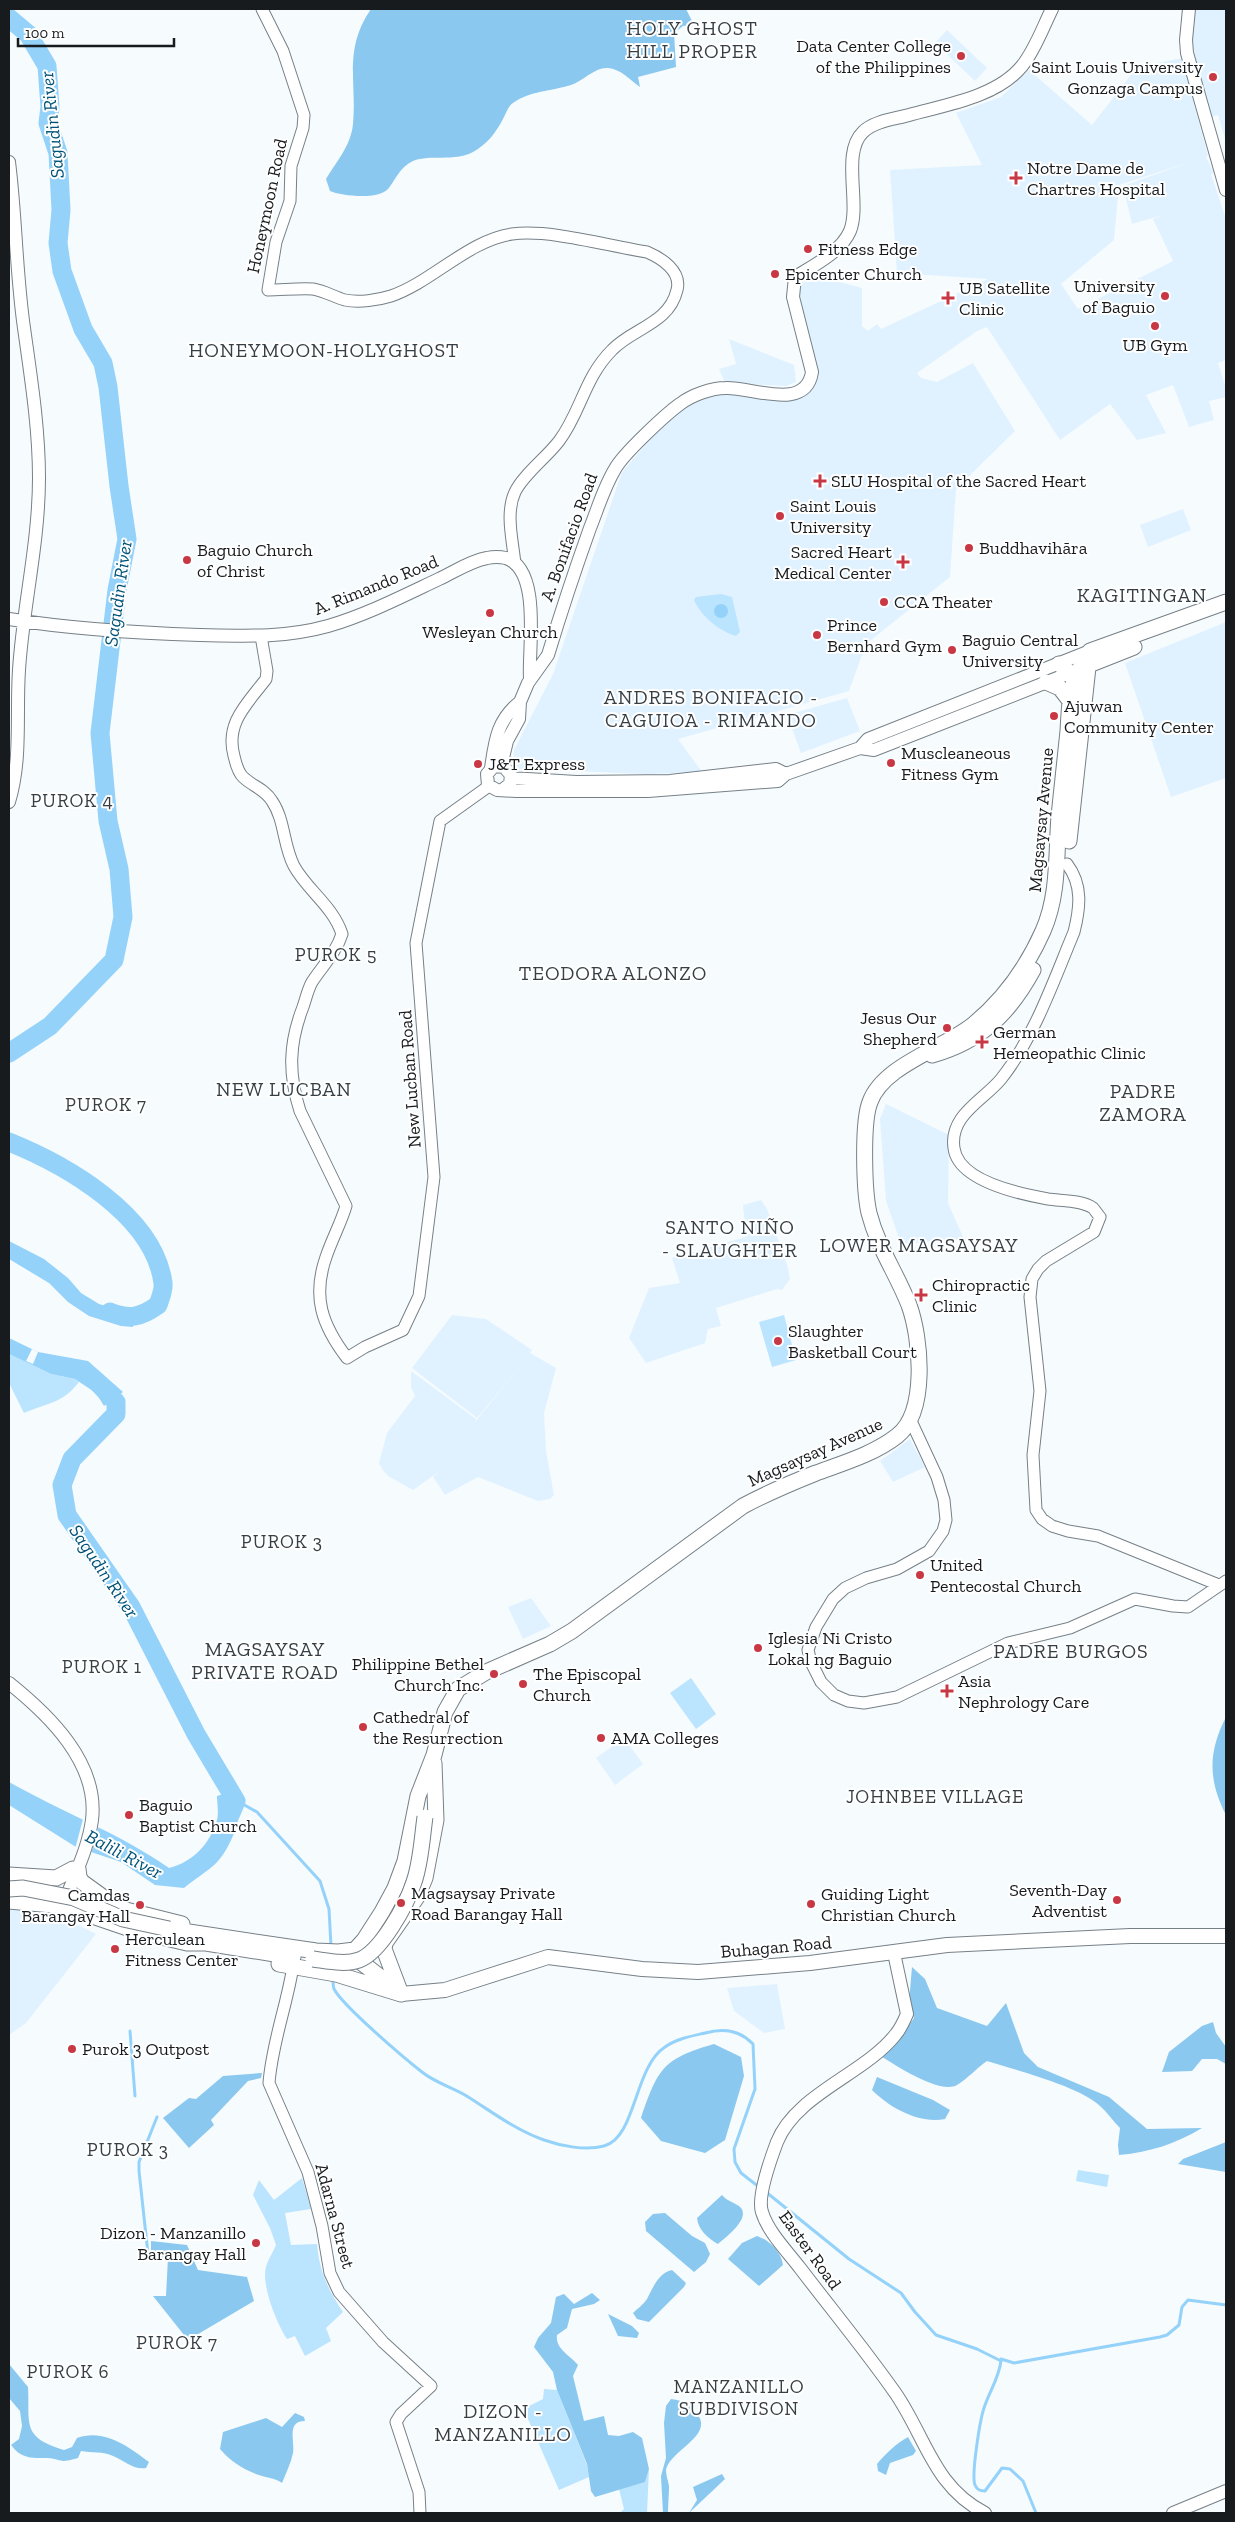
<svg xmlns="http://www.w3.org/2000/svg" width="1235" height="2522" viewBox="0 0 1235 2522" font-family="'Zilla Slab',serif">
	<rect width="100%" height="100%" fill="#f6fbfe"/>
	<path fill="#e0f2ff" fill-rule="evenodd" d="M1192 9H1226V142L1218 115 1212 117 1188 42Z
		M947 30 987 68 975 81 935 43Z
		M1182 58 1208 156 1206 157 1214 173 1211 174 1226 219V360L1218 363 1226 388V397L1209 401 1214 420 1189 427 1173 385 1146 395 1166 433 1137 440 1110 404 1060 440 987 327 977 331 917 373 921 378 937 382 973 363 1015 431 956 489 950 577 866 644 849 691 678 739 702 772 648 774 517 769 513 761 514 750 553 674 622 472 680 405 706 394 811 388 795 285 807 273 862 288V326L868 331 877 324 881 329 988 279 897 273 890 170 982 165 956 113 1001 97 1029 70 1092 125 1137 67ZM1190 162 1123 186 1132 224 1163 215 1153 219 1173 261 1078 309 1061 284 1114 240 1119 185Z
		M729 339 794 365 796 382 786 386 725 383 719 369 736 364Z
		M1183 509 1191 530 1148 547 1140 525Z
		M1226 622V778L1171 797 1125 663Z
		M847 698 860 731 801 753 787 715Z
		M886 1104 949 1135 948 1203 964 1239 901 1244 886 1201 880 1119Z
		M761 1200 767 1209 788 1268 790 1279 782 1290 777 1289 716 1308 721 1326 708 1329 705 1343 646 1363 629 1338 649 1288 680 1283 672 1258 746 1237 743 1205Z
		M452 1315 486 1319 532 1350 530 1353 556 1368 544 1413 546 1451 554 1495 550 1499 538 1501 478 1477 445 1495 433 1477 440 1471 413 1490 388 1476 382 1469 379 1463 387 1433 415 1396 411 1387V1371L476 1419 475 1422 522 1364 477 1418 412 1368Z
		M910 1439 925 1467 893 1482 880 1461Z
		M531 1598 551 1626 523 1639 508 1607Z
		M624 1738 643 1764 615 1785 596 1758Z
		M9 1908 38 1911 66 1919 96 1934 26 2023 9 2035Z
		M777 1984 785 2029 764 2033 734 2011 727 1988Z"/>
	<path fill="#bbe4ff" d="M721 594 732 597 740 632 736 636C719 631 701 616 694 600L696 597Z
		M784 1315 796 1360 772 1367 759 1322Z
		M9 1354 51 1374 75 1379 79 1382C62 1404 47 1403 24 1413L9 1383Z
		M691 1678 716 1714 696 1729 670 1693Z
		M1078 2170 1109 2175 1107 2187 1076 2181Z
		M302 2178 311 2209 285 2213 291 2245 317 2244C319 2270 328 2290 343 2312L326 2328 331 2341 305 2356 295 2336 287 2339C277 2324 261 2285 266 2267 268 2260 273 2252 276 2245L270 2228 253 2195 259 2180 274 2200Z
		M544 2389 557 2390 587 2465 589 2477 559 2490 525 2412 527 2407 543 2399Z
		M649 2469 647 2513H620L624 2509 619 2489 645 2482Z"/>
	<path fill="#8ac8ef" d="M371 9H686L694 25 683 26 674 33 676 67 638 77 640 87C630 80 621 69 608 68 595 67 583 81 571 85 552 91 529 91 513 103 508 106 506 114 503 119 495 134 487 144 473 152 454 162 430 154 413 161 400 167 396 179 388 189 378 200 342 196 330 191L326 179C337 161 351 145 353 124 357 81 343 50 371 9Z
		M1226 1717V1815C1208 1780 1208 1752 1226 1717Z
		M912 1967 925 1979 937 2008 987 2026 1006 2003 1024 2053 1038 2067 1109 2097 1147 2129 1202 2128C1175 2144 1151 2152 1119 2155L1118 2145 1120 2128C1113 2121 1107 2112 1099 2105 1078 2086 1016 2070 987 2061 977 2068 967 2079 957 2085 940 2095 893 2064 878 2054L904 2032 914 2018 909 2002Z
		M1213 2022 1216 2033 1226 2047V2064L1217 2059H1202L1192 2071 1162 2072 1169 2052 1202 2026Z
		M714 2044 741 2057 744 2076 725 2140 705 2153 661 2141 641 2118C658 2069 662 2059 714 2044Z
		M262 2073 261 2078 248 2081 211 2120 214 2125 189 2148 163 2118 189 2098 196 2099 223 2076Z
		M877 2077 933 2100 950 2110 945 2119C919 2124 890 2108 872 2090Z
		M1226 2142V2172L1178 2164 1183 2159Z
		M722 2195C727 2201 733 2202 739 2206 753 2217 726 2237 718 2244 709 2239 698 2230 697 2218Z
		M665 2213 692 2236 705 2243 710 2254 706 2262 694 2272 646 2231 645 2222 653 2214Z
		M757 2236C769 2240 781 2251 783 2265L759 2286 728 2259 742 2243Z
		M151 2241 187 2245 198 2270 247 2277 254 2301 188 2340 153 2296H166L168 2258H151Z
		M672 2270 686 2283 684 2287 649 2322 637 2319 633 2313C637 2309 644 2304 647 2299 653 2288 658 2273 672 2270Z
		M592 2293 600 2300 594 2304 572 2309 567 2328 557 2335C555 2349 570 2355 578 2365L573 2376 584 2421 604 2416 608 2435 619 2436 633 2432 642 2438 649 2469 645 2482 595 2497 591 2491 587 2464 557 2390 553 2372 534 2347 538 2338 551 2323 556 2297 564 2294 574 2304Z
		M608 2314 632 2326 639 2333 637 2338 618 2336Z
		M9 2364 28 2387C30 2424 21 2437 64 2450L72 2447 77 2438C104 2428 129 2447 149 2462L146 2468C133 2470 125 2461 113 2456 103 2451 92 2453 81 2451L78 2458C58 2464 63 2459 47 2458 32 2458 21 2459 11 2445L19 2439 22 2426 20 2411 9 2398Z
		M671 2399C684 2401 690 2404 697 2414 715 2435 669 2451 666 2470 666 2475 668 2481 669 2486 669 2495 668 2504 668 2513H663L661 2476 666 2458 664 2423 666 2406Z
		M295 2413 304 2417 305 2421C286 2421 295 2441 293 2453 291 2463 286 2473 282 2483 275 2478 267 2478 259 2475 244 2470 230 2461 220 2449L223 2432 266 2418 282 2427Z
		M908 2437 916 2451 913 2455 890 2463 886 2475 878 2471 877 2464C885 2454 897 2443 908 2437Z
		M722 2474 725 2479 689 2513 697 2500 693 2487Z"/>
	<path fill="#94d2fa" d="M714 611a7 7 0 1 1 14 0a7 7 0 1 1-14 0Z
		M9 1241 44 1259 68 1278 81 1293 99 1304 133 1314V1327L121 1326 89 1316 68 1302 49 1283 9 1259Z
		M9 1338 38 1352 88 1361 123 1392 104 1406 96 1393 75 1379 51 1374 9 1354Z
		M9 1782C62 1812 119 1833 169 1868 193 1862 210 1844 217 1820 219 1813 217 1803 217 1796L235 1790 243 1794C241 1816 233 1844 218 1861 209 1871 194 1879 184 1888L155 1885 121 1862 76 1847 9 1805Z"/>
	<path fill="#f6fbfe" d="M32 1349 38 1352 33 1364 26 1361Z
		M83 1819 99 1825 91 1854 75 1849Z"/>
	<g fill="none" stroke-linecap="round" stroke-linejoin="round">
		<path stroke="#94d2fa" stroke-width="3" d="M239 1802 257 1812 320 1881 329 1909 331 1946
			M333 1978C333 1981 333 1986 334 1989 343 2006 404 2058 422 2072 434 2082 451 2087 465 2095 491 2111 515 2130 544 2140 561 2146 586 2151 604 2146 636 2138 634 2067 665 2047 676 2039 692 2036 705 2033 723 2028 740 2030 753 2044L755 2089 734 2149 735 2162 741 2173 759 2187
			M130 2031 135 2096
			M766 2192 849 2259 901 2293 915 2312 936 2335 977 2349 1001 2361C999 2378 989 2392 984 2408 980 2420 971 2475 975 2485 977 2490 980 2491 985 2491L1002 2468 1010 2469 1023 2481 1036 2513
			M148 2254 139 2171V2162L157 2117
			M1001 2359 1014 2363 1160 2337 1167 2335 1179 2325 1182 2307 1188 2300 1226 2305"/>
		<path stroke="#94d2fa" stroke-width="19" d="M9 18 28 34 47 66 50 107 48 123 58 153 61 210 58 243 62 271 83 329 103 363 108 387 119 486 127 539 117 590 100 733 108 821 119 869 123 917 114 960 50 1026 9 1053
			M9 1142C66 1165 154 1215 163 1283 164 1290 160 1299 158 1305 141 1317 130 1320 110 1312
			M97 1382 116 1402V1414L72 1459 62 1485 67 1515 131 1607 196 1734 236 1801 231 1813"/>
		<defs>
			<path id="tertiary" d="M262 9 283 51 304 115 303 128 291 166 290 201 276 242 268 290C282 290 299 288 313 289 325 291 334 297 345 300 359 303 378 300 391 296 432 282 469 240 512 234 551 229 607 246 647 252 661 258 682 271 677 290 669 324 633 328 612 350 584 378 581 412 559 441 547 457 523 475 515 492 505 513 513 542 515 564
				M261 636 267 671 266 679C247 704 225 723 234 756 236 763 237 771 243 777 252 786 265 789 272 801 285 820 283 845 294 866 307 890 333 906 342 934 336 953 323 965 312 982 308 989 306 998 303 1007 289 1043 288 1074 300 1111L346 1206C341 1223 332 1239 326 1257 312 1297 322 1325 347 1358L365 1347 403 1330 419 1296 434 1177 416 943 440 821 489 786
				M1067 864C1083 885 1080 908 1074 932 1053 982 1035 1036 1001 1079 984 1100 949 1115 954 1148 958 1181 1020 1194 1048 1199 1061 1201 1082 1200 1093 1208 1095 1210 1098 1215 1100 1217L1094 1232 1046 1261 1038 1269 1032 1279 1030 1297 1040 1391 1033 1455 1036 1510 1042 1519 1052 1526 1068 1531 1098 1536 1219 1585
				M911 1421 937 1477 944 1500 946 1520 943 1531 929 1551 897 1569 866 1578 845 1588 833 1599 816 1627 808 1650 811 1662 821 1682 834 1695 848 1701 864 1703 897 1697 1008 1643 1070 1628 1135 1599 1173 1606 1188 1607 1226 1581
				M293 1966C287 2005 272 2043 269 2083L308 2172 322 2226 330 2273 339 2292 383 2342 431 2386 401 2414 396 2422 419 2492 420 2513"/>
			<path id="secondary" d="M1189 9 1186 40 1187 53 1226 190
				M9 162C16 217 16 273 24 328 31 378 39 428 39 478 39 543 23 606 19 670 16 714 22 759 9 802
				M9 619C72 629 136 633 200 635 244 636 285 638 328 626 366 615 403 596 439 579 454 572 470 561 487 558 492 557 501 557 506 558 542 570 528 650 530 678
				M860 748 874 750 1070 673
				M501 766 507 741 519 719 520 702 528 683 548 655C561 612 575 570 590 528 598 508 604 487 615 469 623 454 666 414 680 404 692 395 711 388 726 388 752 387 806 412 812 372L793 297 795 277C813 266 841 252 850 231 861 204 841 153 863 132 874 121 895 119 909 115 945 105 997 97 1022 66 1035 50 1043 27 1052 9
				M491 768C495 741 497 720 520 702
				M511 778 576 782 670 781 776 769 786 774
				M502 790 510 784 511 775 504 767 494 766 487 774 488 785 497 790 516 791H648L778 781 786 774 860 748 868 739 1090 651
				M9 1683C49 1715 99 1763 92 1820 88 1850 73 1878 63 1906
				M894 1953 907 2014C904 2021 901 2028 896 2034 865 2074 796 2094 777 2142 771 2158 757 2197 762 2212 768 2232 787 2251 800 2268 832 2310 866 2351 896 2394 926 2438 934 2487 985 2513
				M1173 2513 1226 2491"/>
			<path id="primary" d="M401 1994 445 1990 548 1957 642 1969 698 1972 810 1963 947 1945 1130 1936H1226"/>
			<path id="trunk" d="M1059 664 1070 673 1077 685
				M1081 668 1134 647
				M1046 682 1060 688 1070 701
				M1069 841 1089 658
				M932 1055C981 1041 1009 1014 1033 970
				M78 1869 79 1877 82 1882 118 1908 182 1924
				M9 1875 56 1878 73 1869
				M9 1901 63 1906 136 1931 187 1943H206L293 1957
				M169 1929 316 1951 338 1952 355 1950 364 1940 382 1912 395 1888 405 1861 418 1796 434 1755 445 1712 458 1689 486 1672 550 1644 572 1631 743 1506C767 1493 791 1483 816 1473 843 1463 874 1454 897 1436 928 1412 921 1338 909 1305 896 1272 878 1248 869 1213 864 1191 862 1122 870 1102 883 1065 945 1048 974 1024 1004 999 1027 967 1043 931 1059 895 1056 855 1059 816 1062 788 1065 760 1068 731 1069 716 1069 699 1073 684 1076 672 1084 662 1090 651L1226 602
				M349 1953 396 1989
				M279 1964 336 1974 401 1994
				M401 1994 384 1949 385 1943 417 1897 425 1878 436 1820 434 1763"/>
		</defs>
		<use href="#tertiary" stroke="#768087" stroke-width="13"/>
		<use href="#secondary" stroke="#768087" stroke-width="14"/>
		<use href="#primary" stroke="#768087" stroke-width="16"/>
		<use href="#trunk" stroke="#768087" stroke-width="17"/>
		<use href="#tertiary" stroke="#fff" stroke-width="11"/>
		<use href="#secondary" stroke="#fff" stroke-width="12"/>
		<use href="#primary" stroke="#fff" stroke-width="14"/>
		<use href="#trunk" stroke="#fff" stroke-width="15"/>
		<defs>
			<path id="trunk-bridge" d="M9 1889 23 1888 74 1898 123 1919 169 1929
				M313 1959C328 1961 345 1965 359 1960 381 1952 407 1904 414 1882 421 1862 422 1838 425 1817"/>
		</defs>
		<use href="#trunk-bridge" stroke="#768087" stroke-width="17" stroke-linecap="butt"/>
		<use href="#trunk-bridge" stroke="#fff" stroke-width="15"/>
	</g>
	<g fill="#c83844" stroke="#fff" stroke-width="2">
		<circle cx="961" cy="56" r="5"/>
		<circle cx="1213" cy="77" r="5"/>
		<path d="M1013.5 170.5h5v5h5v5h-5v5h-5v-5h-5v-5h5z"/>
		<circle cx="808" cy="249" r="5"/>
		<circle cx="775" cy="274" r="5"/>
		<circle cx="1165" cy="296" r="5"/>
		<path d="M945.5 290.5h5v5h5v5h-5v5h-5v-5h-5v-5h5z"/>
		<circle cx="1155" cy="326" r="5"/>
		<path d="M817.5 473.5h5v5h5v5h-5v5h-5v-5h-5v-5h5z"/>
		<circle cx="780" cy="516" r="5"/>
		<circle cx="969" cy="548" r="5"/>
		<circle cx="187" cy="560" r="5"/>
		<path d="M900.5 554.5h5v5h5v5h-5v5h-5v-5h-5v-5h5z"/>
		<circle cx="884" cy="602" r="5"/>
		<circle cx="490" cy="613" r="5"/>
		<circle cx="817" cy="635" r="5"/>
		<circle cx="952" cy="650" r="5"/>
		<circle cx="1054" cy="716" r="5"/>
		<circle cx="891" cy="763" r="5"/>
		<circle cx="478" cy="764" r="5"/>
		<circle cx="947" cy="1028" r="5"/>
		<path d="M979.5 1034.5h5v5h5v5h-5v5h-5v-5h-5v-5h5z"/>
		<path d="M918.5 1287.5h5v5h5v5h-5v5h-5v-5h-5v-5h5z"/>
		<circle cx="778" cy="1341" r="5"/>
		<circle cx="920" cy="1575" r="5"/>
		<circle cx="758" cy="1648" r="5"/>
		<circle cx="494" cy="1674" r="5"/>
		<circle cx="523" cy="1684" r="5"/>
		<path d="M944.5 1683.5h5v5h5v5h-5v5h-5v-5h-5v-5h5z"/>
		<circle cx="363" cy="1727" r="5"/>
		<circle cx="601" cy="1738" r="5"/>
		<circle cx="129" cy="1815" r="5"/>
		<circle cx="1117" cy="1900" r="5"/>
		<circle cx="401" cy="1903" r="5"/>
		<circle cx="811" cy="1904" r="5"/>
		<circle cx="140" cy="1905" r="5"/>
		<circle cx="115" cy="1949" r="5"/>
		<circle cx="72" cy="2049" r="5"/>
		<circle cx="256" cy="2243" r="5"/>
	</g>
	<g text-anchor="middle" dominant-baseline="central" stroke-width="4" stroke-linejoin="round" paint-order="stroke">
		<g font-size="18" fill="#171b1d" stroke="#fff" text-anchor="start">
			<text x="951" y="46" text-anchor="end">Data Center College<tspan x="951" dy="21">of the Philippines</tspan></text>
			<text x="1203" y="67" text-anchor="end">Saint Louis University<tspan x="1203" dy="21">Gonzaga Campus</tspan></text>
			<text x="1027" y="168">Notre Dame de<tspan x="1027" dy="21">Chartres Hospital</tspan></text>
			<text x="818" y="249">Fitness Edge</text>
			<text x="785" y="274">Epicenter Church</text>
			<text x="1155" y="286" text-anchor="end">University<tspan x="1155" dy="21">of Baguio</tspan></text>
			<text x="959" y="288">UB Satellite<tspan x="959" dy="21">Clinic</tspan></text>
			<text x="1155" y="345" text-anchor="middle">UB Gym</text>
			<text x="831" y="481">SLU Hospital of the Sacred Heart</text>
			<text x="790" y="506">Saint Louis<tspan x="790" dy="21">University</tspan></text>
			<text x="979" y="548">Buddhavihāra</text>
			<text x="197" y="550">Baguio Church<tspan x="197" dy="21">of Christ</tspan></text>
			<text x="892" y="552" text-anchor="end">Sacred Heart<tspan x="892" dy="21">Medical Center</tspan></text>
			<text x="894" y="602">CCA Theater</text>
			<text x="827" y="625">Prince<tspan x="827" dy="21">Bernhard Gym</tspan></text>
			<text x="490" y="632" text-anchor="middle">Wesleyan Church</text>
			<text x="962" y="640">Baguio Central<tspan x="962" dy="21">University</tspan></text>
			<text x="1064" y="706">Ajuwan<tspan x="1064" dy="21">Community Center</tspan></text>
			<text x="901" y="753">Muscleaneous<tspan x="901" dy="21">Fitness Gym</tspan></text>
			<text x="488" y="764">J&amp;T Express</text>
			<text x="937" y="1018" text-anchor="end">Jesus Our<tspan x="937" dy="21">Shepherd</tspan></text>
			<text x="993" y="1032">German<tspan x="993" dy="21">Hemeopathic Clinic</tspan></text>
			<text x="932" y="1285">Chiropractic<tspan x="932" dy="21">Clinic</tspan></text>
			<text x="788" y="1331">Slaughter<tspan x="788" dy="21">Basketball Court</tspan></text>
			<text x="930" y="1565">United<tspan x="930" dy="21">Pentecostal Church</tspan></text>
			<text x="768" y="1638">Iglesia Ni Cristo<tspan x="768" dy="21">Lokal ng Baguio</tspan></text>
			<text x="484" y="1664" text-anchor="end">Philippine Bethel<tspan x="484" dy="21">Church Inc.</tspan></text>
			<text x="533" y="1674">The Episcopal<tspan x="533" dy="21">Church</tspan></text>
			<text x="958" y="1681">Asia<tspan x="958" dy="21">Nephrology Care</tspan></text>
			<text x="373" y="1717">Cathedral of<tspan x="373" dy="21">the Resurrection</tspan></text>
			<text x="611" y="1738">AMA Colleges</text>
			<text x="139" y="1805">Baguio<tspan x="139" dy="21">Baptist Church</tspan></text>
			<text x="1107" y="1890" text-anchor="end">Seventh-Day<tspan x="1107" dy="21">Adventist</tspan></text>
			<text x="411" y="1893">Magsaysay Private<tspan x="411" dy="21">Road Barangay Hall</tspan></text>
			<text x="821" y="1894">Guiding Light<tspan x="821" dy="21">Christian Church</tspan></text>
			<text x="130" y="1895" text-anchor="end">Camdas<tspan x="130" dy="21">Barangay Hall</tspan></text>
			<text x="125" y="1939">Herculean<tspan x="125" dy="21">Fitness Center</tspan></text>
			<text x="82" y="2049">Purok 3 Outpost</text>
			<text x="246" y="2233" text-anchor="end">Dizon - Manzanillo<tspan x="246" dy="21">Barangay Hall</tspan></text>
		</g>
		<g font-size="18" fill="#171b1d" stroke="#fff">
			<text transform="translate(267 206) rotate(-78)">Honeymoon Road</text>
			<text transform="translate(569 537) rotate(-70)">A. Bonifacio Road</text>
			<text transform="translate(376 585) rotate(-22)">A. Rimando Road</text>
			<text transform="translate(1041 820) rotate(-85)">Magsaysay Avenue</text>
			<text transform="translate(410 1079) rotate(-94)">New Lucban Road</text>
			<text transform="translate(815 1452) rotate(-24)">Magsaysay Avenue</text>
			<text transform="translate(776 1947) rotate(-5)">Buhagan Road</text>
			<text transform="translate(335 2216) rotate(75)">Adarna Street</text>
			<text transform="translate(810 2250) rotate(54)">Easter Road</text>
		</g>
		<g font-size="19" font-style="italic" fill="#005378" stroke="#fff">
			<text transform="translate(52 125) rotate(-96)">Sagudin River</text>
			<text transform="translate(118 593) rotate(-82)">Sagudin River</text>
			<text transform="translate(104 1571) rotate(56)">Sagudin River</text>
			<text transform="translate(124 1854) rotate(28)">Balili River</text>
		</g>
		<g font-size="19" letter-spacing="1" fill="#363f45" stroke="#fff">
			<text x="72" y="800">PUROK 4</text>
			<text x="336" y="954">PUROK 5</text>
			<text x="106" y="1104">PUROK 7</text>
			<text x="282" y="1541">PUROK 3</text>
			<text x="102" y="1666">PUROK 1</text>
			<text x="935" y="1796">JOHNBEE VILLAGE</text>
			<text x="128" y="2149">PUROK 3</text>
			<text x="177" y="2342">PUROK 7</text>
			<text x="68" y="2371">PUROK 6</text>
			<text x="739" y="2386">MANZANILLO<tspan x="739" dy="22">SUBDIVISON</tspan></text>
		</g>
		<g font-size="20" letter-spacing="1" fill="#363f45" stroke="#fff">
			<text x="692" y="28">HOLY GHOST<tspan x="692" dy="23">HILL PROPER</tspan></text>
			<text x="324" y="350">HONEYMOON-HOLYGHOST</text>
			<text x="1142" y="595">KAGITINGAN</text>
			<text x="711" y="697">ANDRES BONIFACIO -<tspan x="711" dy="23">CAGUIOA - RIMANDO</tspan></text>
			<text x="613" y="973">TEODORA ALONZO</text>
			<text x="284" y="1089">NEW LUCBAN</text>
			<text x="1143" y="1091">PADRE<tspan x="1143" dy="23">ZAMORA</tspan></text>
			<text x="730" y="1227">SANTO NIÑO<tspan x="730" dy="23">- SLAUGHTER</tspan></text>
			<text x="919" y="1245">LOWER MAGSAYSAY</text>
			<text x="265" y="1649">MAGSAYSAY<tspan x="265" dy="23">PRIVATE ROAD</tspan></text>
			<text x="1071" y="1651">PADRE BURGOS</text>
			<text x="503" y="2411">DIZON -<tspan x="503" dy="23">MANZANILLO</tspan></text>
		</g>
	</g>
	<rect width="1235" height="2522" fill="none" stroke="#171b1d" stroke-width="20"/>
	<path d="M18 38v8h156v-8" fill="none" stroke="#171b1d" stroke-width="2.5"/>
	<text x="25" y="38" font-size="15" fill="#171b1d" stroke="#ffffff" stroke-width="4" paint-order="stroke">100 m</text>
</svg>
